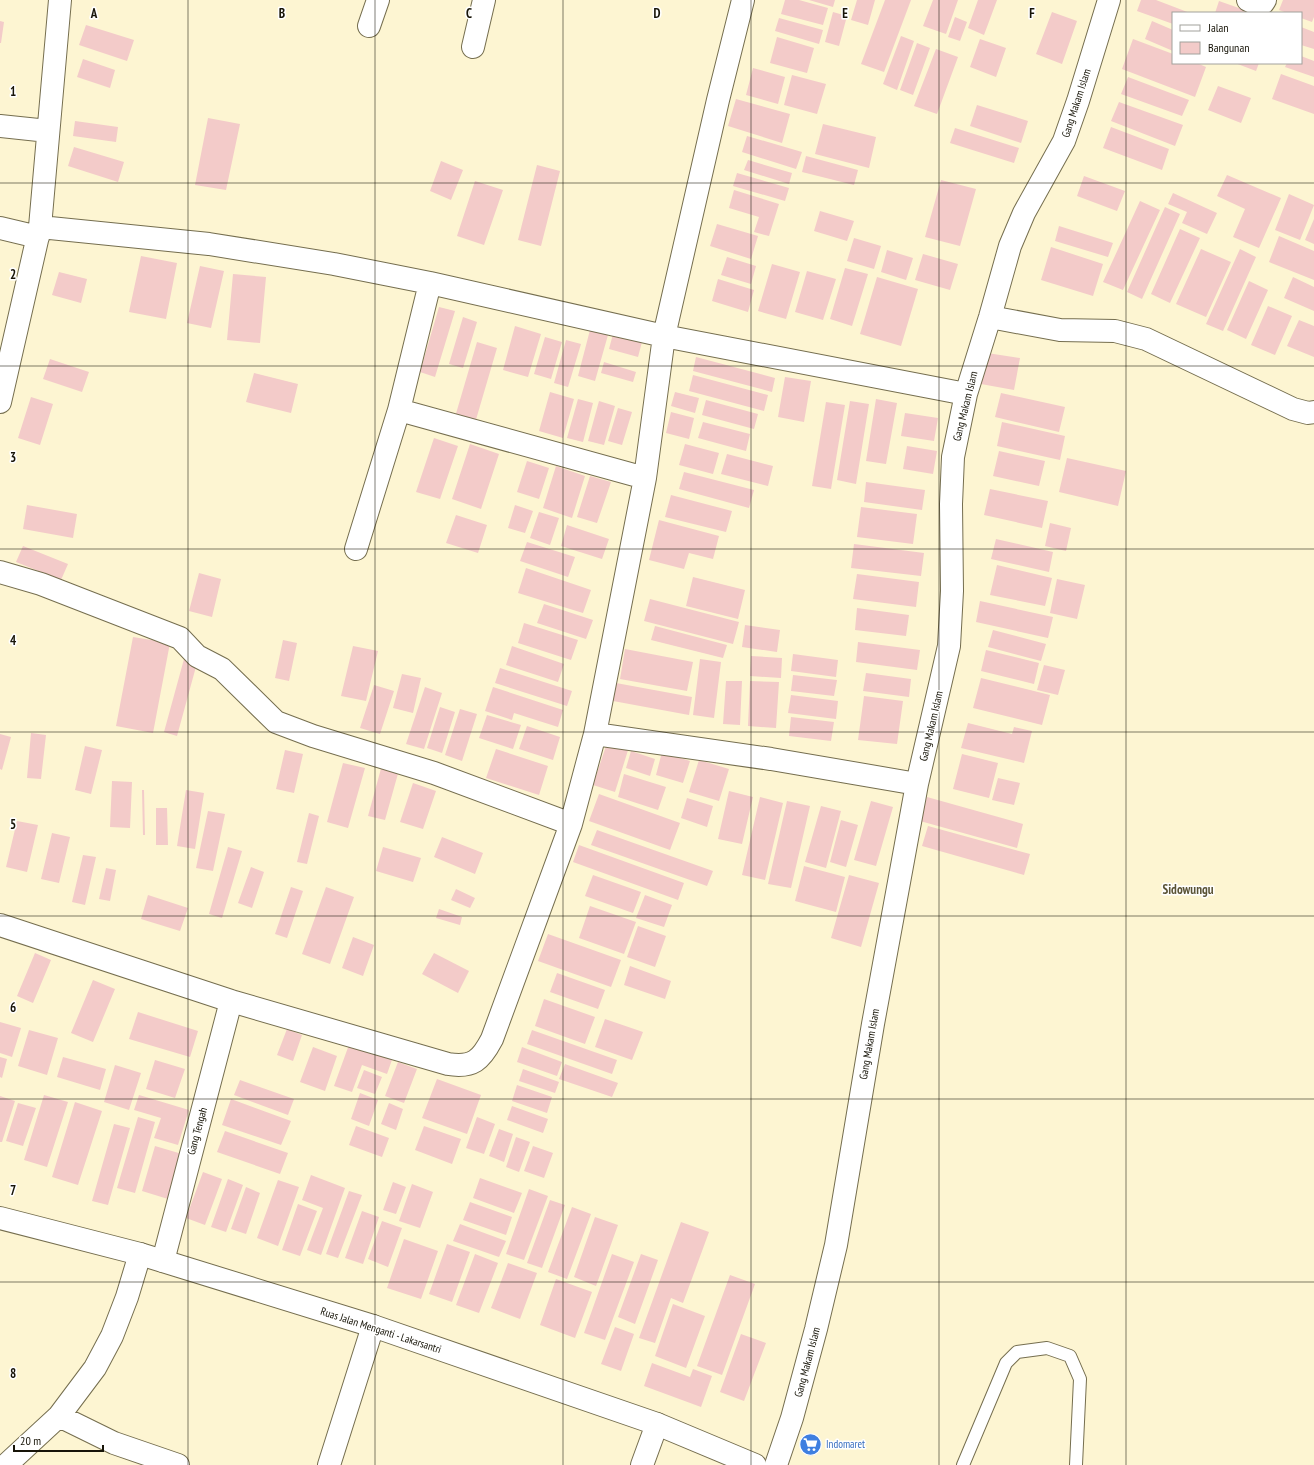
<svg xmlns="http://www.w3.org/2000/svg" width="1314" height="1465" viewBox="0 0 1314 1465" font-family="'PT Sans Narrow',sans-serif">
	<rect width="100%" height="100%" fill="#fdf5d2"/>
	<path fill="#f3cbc9" d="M785 0H799L828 8 823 25 781 14Z
		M809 0H835L833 7Z
		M857 0H875L868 25 851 20Z
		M885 0H911L884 72 861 64Z
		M933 0H958L946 34 923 26Z
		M978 0H997L984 35 968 28Z
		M1141 0H1156L1190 13H1173V24L1137 11Z
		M1283 0H1314V17L1312 22 1301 18V13H1287L1279 10Z
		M1219 1 1253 13H1215Z
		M833 12 847 16 839 46 825 42Z
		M1052 12 1077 21 1062 64 1036 54Z
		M955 17 967 22 960 41 948 37Z
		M779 18 823 30 819 44 775 31Z
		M0 21 4 22 1 43H0Z
		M1152 21 1173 30V51L1145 39Z
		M86 25 134 40 127 61 79 45Z
		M1301 27 1314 32V49L1301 45Z
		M901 36 914 41 897 90 883 84Z
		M777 37 814 48 807 73 770 63Z
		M980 39 1006 48 996 77 970 67Z
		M1133 39 1173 54V63H1197L1206 67 1195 97 1122 69Z
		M917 43 930 48 913 95 900 90Z
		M936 49 958 57 937 114 914 106Z
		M1301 56 1314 61V77L1285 67 1287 63H1301Z
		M83 59 115 70 110 88 77 77Z
		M1235 63H1259L1256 71Z
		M753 68 785 77 778 104 746 95Z
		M1281 74 1314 86V114L1272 99Z
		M792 75 826 84 817 114 784 105Z
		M1128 77 1189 100 1182 116 1121 94Z
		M1218 86 1251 98 1241 123 1208 110Z
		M736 99 790 114 782 143 728 126Z
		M1119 102 1183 125 1175 146 1111 121Z
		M977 105 1028 121 1021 143 970 126Z
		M208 118 240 124 226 190 195 185Z
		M75 121 118 127 116 142 73 136Z
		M823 124 876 137 869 168 815 154Z
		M1111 127 1169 149 1162 170 1103 148Z
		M955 128 1019 148 1014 163 950 143Z
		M747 136 802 152 796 169 742 152Z
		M74 147 124 162 118 182 68 166Z
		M806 156 858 170 854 185 802 172Z
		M748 160 792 173 789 184 744 170Z
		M441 161 463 170 451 200 430 191Z
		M537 165 560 171 541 246 518 240Z
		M737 173 789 188 785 201 733 186Z
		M1227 175 1281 198 1259 248 1233 237 1245 209 1217 196Z
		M1084 176 1125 191 1117 211 1077 196Z
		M941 180 976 189 960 246 925 237Z
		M475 181 503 190 484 245 457 236Z
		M734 190 779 204 769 236 754 232 759 217 729 208Z
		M1173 193 1217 213 1207 234 1182 223 1187 212 1168 204Z
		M1289 194 1314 205 1300 240 1275 230Z
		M1140 201 1160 210 1123 290 1103 282Z
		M1165 207 1180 214 1142 299 1127 292Z
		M820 211 854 221 847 241 814 231Z
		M1314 219V244L1305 240Z
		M717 224 758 236 751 259 710 246Z
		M1059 226 1113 243 1108 257 1055 241Z
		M1180 229 1200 238 1170 303 1151 294Z
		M1279 236 1314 251V280L1269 262Z
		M854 238 881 246 874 269 847 261Z
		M1051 247 1103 264 1093 296 1041 280Z
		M1201 249 1231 262 1206 317 1176 304Z
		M1240 249 1256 257 1223 331 1206 324Z
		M887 250 913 258 906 280 881 272Z
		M923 254 958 264 950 290 915 280Z
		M141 256 177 263 166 319 129 312Z
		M727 257 756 266 751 284 721 275Z
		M772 264 800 272 786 319 758 311Z
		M200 266 224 271 211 328 187 323Z
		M845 268 868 274 852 326 830 319Z
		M807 271 836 279 823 320 795 312Z
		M59 272 87 279 81 303 52 295Z
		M233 274 266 277 260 343 227 340Z
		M877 277 918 289 901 346 860 334Z
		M1293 277 1314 287V311L1284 298Z
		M718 279 754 290 748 312 712 301Z
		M1249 281 1268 290 1246 339 1227 330Z
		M1268 306 1292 316 1275 355 1251 345Z
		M439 307 455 311 435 377 420 372Z
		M463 317 477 322 463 368 449 364Z
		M1299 320 1314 326V357L1287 346Z
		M515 326 541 334 528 377 503 370Z
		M590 330 608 335 595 381 578 376Z
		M613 334 642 342 638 357 609 349Z
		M545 337 562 342 551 379 534 374Z
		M566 340 581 344 568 387 554 383Z
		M477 342 497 348 475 423 455 417Z
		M987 353 1020 358 1014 390 981 384Z
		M696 357 775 378 772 392 693 371Z
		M50 359 89 372 82 392 43 379Z
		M604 362 636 372 633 382 601 373Z
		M254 373 298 384 291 413 246 402Z
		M693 375 768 395 764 411 689 391Z
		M785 377 811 381 804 422 778 417Z
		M550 392 574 399 563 438 539 431Z
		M675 392 699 398 695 413 671 406Z
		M1001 393 1065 407 1059 432 995 417Z
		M31 397 53 404 40 445 18 438Z
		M578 399 593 403 583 442 567 438Z
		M876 399 897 403 886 464 866 461Z
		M706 400 758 414 754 429 702 415Z
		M599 401 615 406 604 445 588 441Z
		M850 401 869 404 856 484 837 480Z
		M826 402 845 405 831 489 812 486Z
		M618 408 632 412 622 445 608 441Z
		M671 412 694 418 689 439 666 433Z
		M905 413 938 418 934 441 901 436Z
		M703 422 750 434 746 451 698 438Z
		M1002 422 1065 436 1060 460 997 446Z
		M434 438 458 446 440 499 416 492Z
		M470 444 499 454 481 509 452 499Z
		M685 444 719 453 713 474 679 465Z
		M907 446 937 451 933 474 903 469Z
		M999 451 1045 461 1039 486 993 476Z
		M727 454 773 466 768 486 721 474Z
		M1067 458 1126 471 1118 506 1059 492Z
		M527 461 549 468 539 499 517 492Z
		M556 466 585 476 572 518 543 508Z
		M684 472 754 490 749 508 679 489Z
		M590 476 611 482 597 523 577 517Z
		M866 482 925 490 922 510 864 502Z
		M990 489 1048 501 1042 528 984 515Z
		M671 495 732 511 726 532 665 517Z
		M27 505 77 514 73 538 23 529Z
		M515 505 533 511 525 533 508 528Z
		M861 507 917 514 913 544 857 537Z
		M539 512 559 518 550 545 530 538Z
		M456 515 487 525 478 553 446 543Z
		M659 520 719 536 713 559 689 553 684 569 649 560Z
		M1050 523 1071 528 1066 551 1045 546Z
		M567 525 609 539 602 559 561 546Z
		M996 539 1053 552 1049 572 991 559Z
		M527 542 575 557 568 577 520 561Z
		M854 544 924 553 921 576 851 568Z
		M23 546 68 564 61 580 16 562Z
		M997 565 1052 578 1045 606 990 595Z
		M526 568 591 590 583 613 518 593Z
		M199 573 221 579 212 617 189 611Z
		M857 574 919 582 916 607 853 599Z
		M693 577 745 590 738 619 686 606Z
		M1057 579 1085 585 1077 619 1050 613Z
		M650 599 739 622 733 644 644 621Z
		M980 601 1053 617 1048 638 976 622Z
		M544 604 593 620 586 639 537 623Z
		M857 608 909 615 906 636 855 630Z
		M524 623 578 640 571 660 518 643Z
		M745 625 780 630 777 652 742 647Z
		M655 626 727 645 723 658 651 640Z
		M993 630 1046 644 1041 661 988 647Z
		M133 637 170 643 153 733 116 726Z
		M283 640 297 643 289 681 275 678Z
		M858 642 920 650 917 670 856 662Z
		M353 646 378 651 366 701 341 696Z
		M512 646 564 664 558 682 506 665Z
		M625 649 693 662 687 691 620 679Z
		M986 650 1039 663 1034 684 981 671Z
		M793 654 838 660 836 677 791 671Z
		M751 656 782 658 781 678 750 676Z
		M184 659 197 663 177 736 164 732Z
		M700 659 721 662 714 718 693 715Z
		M1044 665 1065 670 1058 695 1037 690Z
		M500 668 572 691 567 706 495 683Z
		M866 673 911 679 909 697 863 691Z
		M402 674 421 678 413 713 393 708Z
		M793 675 837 680 834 696 791 691Z
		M981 678 1050 695 1042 725 973 708Z
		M726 681H742L740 725 723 724Z
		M750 681 779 682 776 728 748 726Z
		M616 683 692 697 689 715 613 701Z
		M374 685 394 691 380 734 360 728Z
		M425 687 442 693 424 749 406 744Z
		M493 687 563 710 558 727 514 713 512 720 485 711Z
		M791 695 838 701 836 719 788 713Z
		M864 696 903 701 897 744 858 740Z
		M440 707 455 712 442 753 427 748Z
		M460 709 477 714 462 761 445 755Z
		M487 715 521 725 513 749 479 738Z
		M791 717 834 722 831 741 789 736Z
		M968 723 1012 734 1014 727 1032 731 1024 763 961 748Z
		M527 726 560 737 553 760 519 749Z
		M31 733 46 735 41 779 27 778Z
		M0 734 11 737 2 770 0 769Z
		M608 740 629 747 615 792 593 785Z
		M85 746 102 750 91 794 75 790Z
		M496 749 548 766 539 795 486 778Z
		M285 750 303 754 294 793 276 789Z
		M631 751 655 759 650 776 626 768Z
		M662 752 690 761 683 783 656 775Z
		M962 754 998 763 989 798 953 789Z
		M699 760 729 769 719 801 689 792Z
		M343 763 365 768 348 828 327 822Z
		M382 765 399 770 385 820 368 816Z
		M624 774 666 787 658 810 618 797Z
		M998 778 1020 783 1014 805 992 800Z
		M112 781 132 782 130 828 110 827Z
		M413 783 436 791 423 829 400 822Z
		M142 790H144L145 835H143Z
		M186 790 204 793 195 849 177 846Z
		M729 791 753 797 742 844 718 839Z
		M599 794 680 823 670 850 589 821Z
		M760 797 783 803 765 880 742 875Z
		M927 797 1023 824 1017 848 920 821Z
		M687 798 713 806 707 827 681 818Z
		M787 801 810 806 791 888 768 884Z
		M871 801 893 807 876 866 854 860Z
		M821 806 841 811 826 868 805 862Z
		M156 808H167L168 845H156Z
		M208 811 225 814 213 871 196 868Z
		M309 813 319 816 307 864 297 862Z
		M841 820 858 825 846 867 830 862Z
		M17 821 38 825 27 872 6 867Z
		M928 826 1030 854 1024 875 922 846Z
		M597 830 713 871 707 886 591 845Z
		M52 833 70 837 59 883 41 879Z
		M442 837 483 853 475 874 434 857Z
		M579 845 684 883 678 900 573 862Z
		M228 847 242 851 222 918 209 914Z
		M383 847 421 858 413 882 376 871Z
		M83 855 96 857 85 905 72 902Z
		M804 866 845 877 836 912 795 901Z
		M251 867 264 872 252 908 238 903Z
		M106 868 116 870 110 901 99 899Z
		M593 875 641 892 633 913 585 896Z
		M849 875 879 883 861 947 831 938Z
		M291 887 303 891 287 938 275 934Z
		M326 887 354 897 330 964 302 954Z
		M456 889 475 898 470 908 451 900Z
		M148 895 188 908 180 931 141 919Z
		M645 895 672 905 664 927 636 918Z
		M590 906 636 922 624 954 579 938Z
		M439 909 462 917 460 925 436 918Z
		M638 926 666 936 655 967 627 957Z
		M548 934 621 960 611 987 538 961Z
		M353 937 374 945 363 976 342 968Z
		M35 953 51 960 33 1003 17 996Z
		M434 953 469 971 458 993 422 974Z
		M630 966 671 981 665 999 624 985Z
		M557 973 605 990 598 1009 550 992Z
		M93 980 115 989 93 1042 71 1033Z
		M544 999 595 1017 585 1044 535 1026Z
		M138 1012 198 1031 190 1057 129 1039Z
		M605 1019 643 1032 632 1060 595 1047Z
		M0 1022 21 1028 12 1057 0 1053Z
		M287 1029 302 1035 293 1061 277 1055Z
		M29 1030 58 1038 47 1075 18 1066Z
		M532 1030 617 1060 612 1074 527 1044Z
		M350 1042 393 1057 387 1074 362 1065 352 1092 334 1086Z
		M313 1047 337 1056 325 1091 300 1082Z
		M522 1047 562 1062 557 1076 517 1062Z
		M0 1057 7 1059 2 1078 0 1077Z
		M63 1057 106 1069 100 1090 57 1077Z
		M155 1060 185 1069 175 1098 146 1089Z
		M398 1062 417 1069 404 1103 385 1096Z
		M565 1064 618 1083 612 1097 559 1079Z
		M115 1065 141 1073 129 1110 104 1102Z
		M523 1069 559 1082 555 1093 519 1081Z
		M364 1070 382 1077 375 1094 357 1088Z
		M437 1079 481 1095 467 1134 422 1118Z
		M240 1080 294 1099 288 1115 234 1095Z
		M517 1085 552 1097 547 1113 512 1101Z
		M360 1093 378 1100 369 1126 351 1119Z
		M44 1095 68 1102 47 1167 24 1160Z
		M139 1095 189 1110 178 1145 154 1138 161 1118 134 1110Z
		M0 1096 15 1101 2 1142H0Z
		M231 1099 291 1121 281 1145 222 1125Z
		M75 1102 102 1111 78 1185 52 1177Z
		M18 1103 36 1108 23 1146 6 1141Z
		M389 1103 403 1109 396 1130 381 1124Z
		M512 1106 548 1119 543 1133 507 1120Z
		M138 1117 155 1122 135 1193 117 1188Z
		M477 1117 495 1124 484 1154 466 1148Z
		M114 1124 130 1128 108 1205 92 1201Z
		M356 1126 389 1138 382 1157 349 1145Z
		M424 1126 461 1139 452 1164 415 1150Z
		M499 1129 513 1134 504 1162 489 1156Z
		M225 1131 288 1153 280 1174 217 1152Z
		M516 1137 530 1142 519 1172 506 1167Z
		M155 1146 182 1154 168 1199 142 1191Z
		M533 1146 553 1153 544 1178 524 1171Z
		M203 1172 222 1179 205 1225 186 1218Z
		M311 1175 345 1188 321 1255 307 1250 323 1208 302 1200Z
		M480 1178 522 1193 514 1213 473 1198Z
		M228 1179 243 1185 226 1232 211 1227Z
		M278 1180 299 1187 278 1246 257 1238Z
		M393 1182 406 1187 396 1214 383 1210Z
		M412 1184 433 1192 420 1228 399 1221Z
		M246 1187 260 1193 246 1234 231 1229Z
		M529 1189 548 1196 524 1260 506 1254Z
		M349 1191 362 1195 338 1258 326 1254Z
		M550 1200 565 1205 542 1268 527 1263Z
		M470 1202 512 1217 506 1235 463 1220Z
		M298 1204 317 1211 300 1256 282 1250Z
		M572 1207 591 1214 567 1279 548 1272Z
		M362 1211 379 1217 363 1264 345 1258Z
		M595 1217 618 1225 596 1286 574 1277Z
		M382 1221 402 1228 388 1267 368 1259Z
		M681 1222 709 1232 683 1303 671 1298 655 1343 639 1338Z
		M460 1224 506 1241 499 1257 453 1241Z
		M404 1239 438 1251 421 1299 387 1288Z
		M447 1244 470 1252 452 1302 429 1294Z
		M475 1254 498 1263 479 1313 456 1305Z
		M612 1254 634 1262 605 1340 584 1333Z
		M641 1254 658 1260 635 1324 618 1317Z
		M508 1263 537 1273 520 1319 491 1308Z
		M730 1275 755 1284 722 1375 697 1366Z
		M556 1279 592 1292 575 1338 540 1325Z
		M673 1304 705 1316 686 1368 655 1356Z
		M615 1327 634 1334 621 1371 601 1364Z
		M741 1334 766 1343 744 1401 720 1392Z
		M652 1363 690 1377 693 1369 712 1376 701 1407 644 1386Z"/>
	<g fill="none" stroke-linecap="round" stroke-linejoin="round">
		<defs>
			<path id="lane" d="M963 1465 1006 1363 1017 1352 1047 1348 1070 1356 1080 1379 1076 1465"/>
			<path id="street" d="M1248 0 1256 4 1263 3 1265 0
				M369 26 378 0
				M473 47 484 0
				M0 126 48 131
				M40 227 209 244 334 264 430 283 664 336 966 394
				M0 228 38 237
				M990 317 1060 330 1115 331 1146 339 1293 409 1308 413 1314 412
				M0 402 40 227 60 0
				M399 410 645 478
				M356 549 399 410 430 283
				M0 572 41 584 180 638 197 656 222 669 276 722 313 736 434 773 571 824
				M595 734 771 759 917 784
				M0 925 231 1001 448 1064C473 1068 481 1060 492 1039L571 824 595 734 645 478 664 336 718 100 743 0
				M163 1261 231 1001
				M59 1416 114 1443 178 1465
				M6 1465 59 1416 95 1368 112 1336 127 1297 140 1254
				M329 1465 373 1326
				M642 1465 657 1424
				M776 1465 792 1418 816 1329 836 1245 873 1024 917 784 949 646 952 591 951 504 953 457 966 394 990 317 1010 246 1024 213 1064 141 1078 101 1109 0"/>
			<path id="secondary" d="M0 1218 140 1254 373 1326 657 1424 755 1465"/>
		</defs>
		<use href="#lane" stroke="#756e4f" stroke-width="14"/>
		<use href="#street" stroke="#756e4f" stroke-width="24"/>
		<use href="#secondary" stroke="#756e4f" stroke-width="24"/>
		<use href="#lane" stroke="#fff" stroke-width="12"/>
		<use href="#street" stroke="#fff" stroke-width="22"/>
		<use href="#secondary" stroke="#fff" stroke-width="22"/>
	</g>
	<path fill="none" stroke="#171408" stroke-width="1" stroke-opacity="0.55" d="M188 0V1465M375 0V1465M563 0V1465M751 0V1465M939 0V1465M1126 0V1465M0 183H1314M0 366H1314M0 549H1314M0 732H1314M0 916H1314M0 1099H1314M0 1282H1314"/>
	<defs>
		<symbol id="supermarket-disc" viewBox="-11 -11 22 22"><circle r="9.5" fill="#3f7fe0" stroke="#fff"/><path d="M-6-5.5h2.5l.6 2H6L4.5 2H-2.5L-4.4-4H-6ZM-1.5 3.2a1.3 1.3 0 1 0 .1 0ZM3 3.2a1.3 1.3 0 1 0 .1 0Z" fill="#fff"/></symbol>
	</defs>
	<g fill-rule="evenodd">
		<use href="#supermarket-disc" x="798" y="1432" width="25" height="25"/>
	</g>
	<g text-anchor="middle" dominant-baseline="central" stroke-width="3" stroke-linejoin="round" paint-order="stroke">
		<g font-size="11" fill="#171408" stroke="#fff">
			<text transform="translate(1076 103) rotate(-72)">Gang Makam Islam</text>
			<text transform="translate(965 406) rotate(-76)">Gang Makam Islam</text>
			<text transform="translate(931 726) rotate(-77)">Gang Makam Islam</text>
			<text transform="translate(869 1044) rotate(-80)">Gang Makam Islam</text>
			<text transform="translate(197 1131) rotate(-75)">Gang Tengah</text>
			<text transform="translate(381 1330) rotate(18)">Ruas Jalan Menganti - Lakarsantri</text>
			<text transform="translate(807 1362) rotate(-75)">Gang Makam Islam</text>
		</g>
		<g font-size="11" fill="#366cbe" stroke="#fff" text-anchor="start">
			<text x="826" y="1444">Indomaret</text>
		</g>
		<g font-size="13" font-weight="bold" fill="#5a5335" stroke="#fff">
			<text x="1188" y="889">Sidowungu</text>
		</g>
	</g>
	<g font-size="13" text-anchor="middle" font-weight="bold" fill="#171408" stroke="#fff" stroke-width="3" stroke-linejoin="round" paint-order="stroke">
		<text x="94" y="18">A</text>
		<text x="282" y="18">B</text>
		<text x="469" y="18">C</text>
		<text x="657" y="18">D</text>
		<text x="845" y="18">E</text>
		<text x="1032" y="18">F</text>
		<text x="13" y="96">1</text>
		<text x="13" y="279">2</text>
		<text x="13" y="462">3</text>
		<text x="13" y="645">4</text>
		<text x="13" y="829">5</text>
		<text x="13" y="1012">6</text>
		<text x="13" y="1195">7</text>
		<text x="13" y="1378">8</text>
	</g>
	<rect x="1172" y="12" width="130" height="52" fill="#ffffff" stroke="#a2a19c"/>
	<rect x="1180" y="25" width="20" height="6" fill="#ffffff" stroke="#a2a19c"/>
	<text x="1208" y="32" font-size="12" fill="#171408">Jalan</text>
	<rect x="1180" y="42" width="20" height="12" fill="#f3cbc9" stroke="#a2a19c"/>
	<text x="1208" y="52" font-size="12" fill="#171408">Bangunan</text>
	<path d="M14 1445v6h89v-6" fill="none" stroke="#171408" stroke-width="2"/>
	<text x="20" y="1445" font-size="12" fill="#171408" stroke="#ffffff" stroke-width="3" paint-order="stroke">20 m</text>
</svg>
